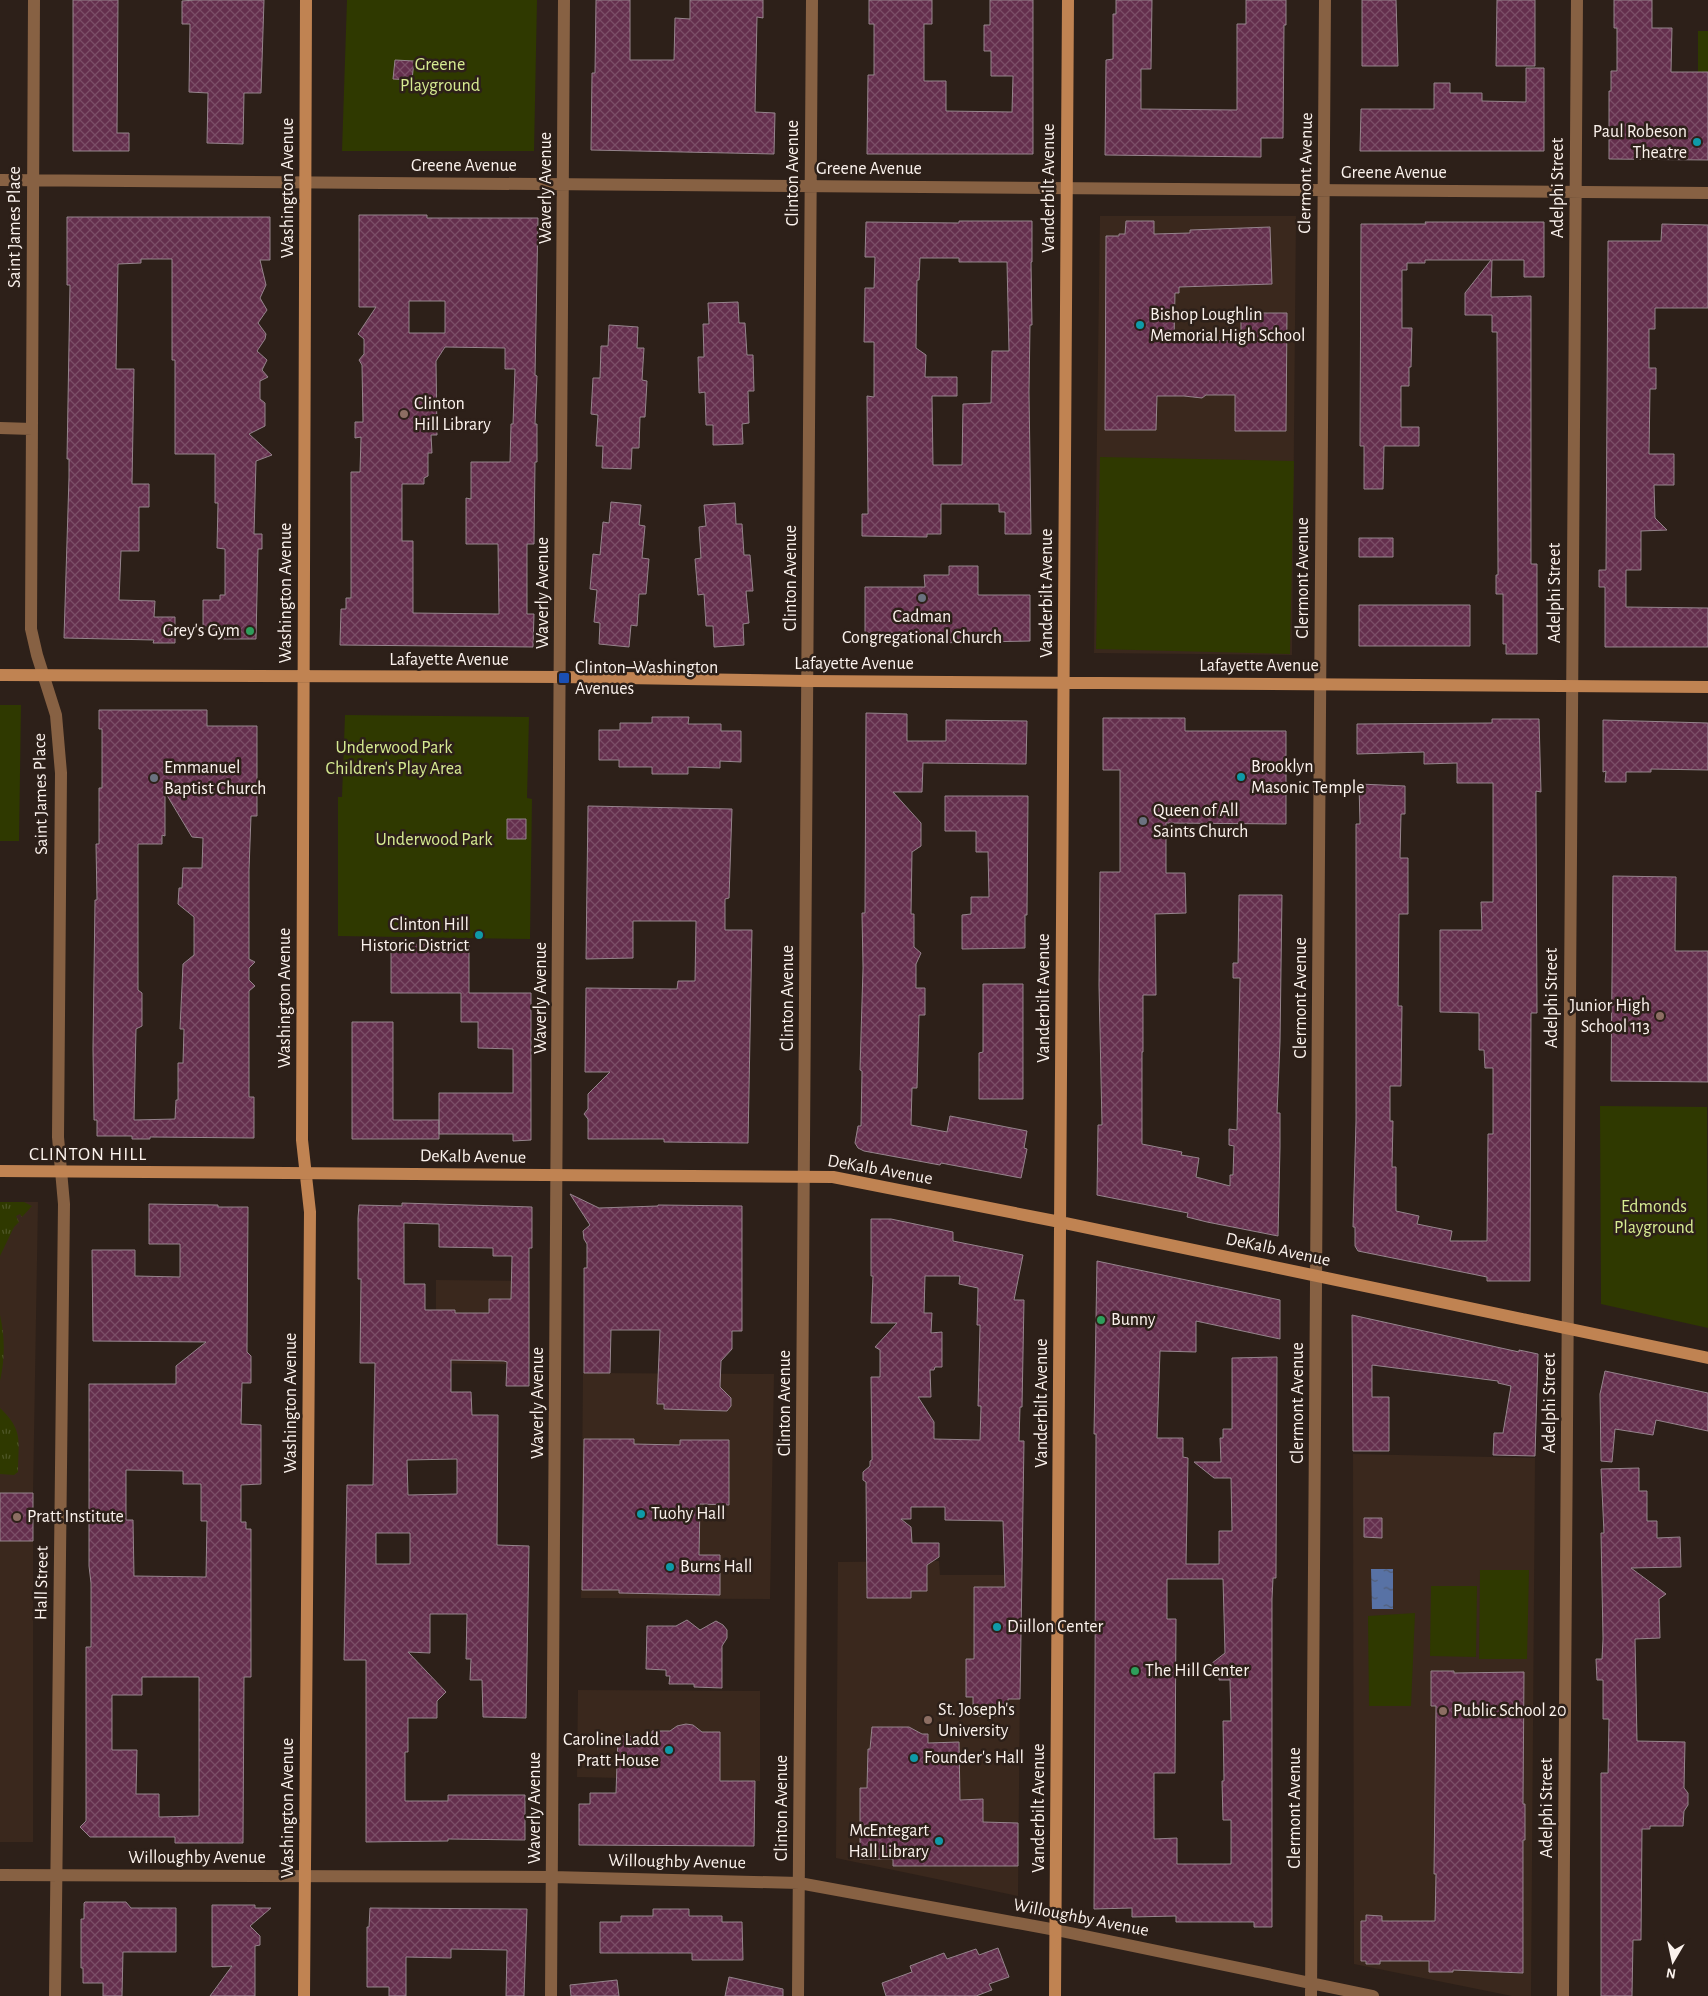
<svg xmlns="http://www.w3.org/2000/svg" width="1708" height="1996" viewBox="0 0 1708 1996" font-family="'Alegreya Sans',sans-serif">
	<defs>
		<pattern id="grass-tufts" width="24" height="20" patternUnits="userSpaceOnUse" patternTransform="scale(1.25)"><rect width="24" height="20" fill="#2f3900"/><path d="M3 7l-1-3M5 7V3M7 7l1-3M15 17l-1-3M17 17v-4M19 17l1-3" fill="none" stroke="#4e5626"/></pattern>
		<pattern id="water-ripples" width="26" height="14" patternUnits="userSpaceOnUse" patternTransform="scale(1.25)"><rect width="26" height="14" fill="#5872a5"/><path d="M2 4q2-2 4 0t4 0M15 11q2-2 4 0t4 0" fill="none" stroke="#525e76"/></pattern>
		<pattern id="building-cross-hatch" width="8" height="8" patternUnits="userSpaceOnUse" patternTransform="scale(1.25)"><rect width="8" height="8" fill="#642f4d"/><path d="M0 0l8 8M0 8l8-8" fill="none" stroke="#7b4e67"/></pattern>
	</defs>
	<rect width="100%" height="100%" fill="#2d2019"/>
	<path fill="#3a281d" d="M1100 216H1296L1292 655 1094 653Z
		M0 1202H38L33 1493V1842H0Z
		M436 1280 530 1281V1364L360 1363V1316L434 1317 436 1310Z
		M583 1373 774 1374 770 1599 581 1598Z
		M1353 1454 1535 1458 1531 1996H1512L1354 1964Z
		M939 1561 940 1575H1021L1018 1896 836 1858 838 1562Z
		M578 1690 760 1691V1781L577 1777Z"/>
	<path fill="url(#grass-tufts)" d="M0 1202H24L32 1206 22 1217 20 1214 16 1216 19 1222 14 1227 0 1256Z
		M0 1315C5 1337 5 1359 0 1381Z
		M0 1408C24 1431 18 1441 18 1472L14 1475 0 1474Z"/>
	<path fill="#2f3900" d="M347 0H537L534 151H342Z
		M1698 31H1708V72H1698Z
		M1100 457 1294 461 1290 654 1096 649Z
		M0 705H21L19 841H0Z
		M345 715 529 717 527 798 532 799 530 939 338 936V797H342Z
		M1600 1106 1707 1107 1708 1328 1601 1304Z
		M1480 1570H1529L1527 1659H1479Z
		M1431 1586H1477L1476 1657 1430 1656Z
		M1415 1613 1411 1706H1369L1368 1616Z"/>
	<path fill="url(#water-ripples)" d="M1371 1569H1393V1609H1372Z"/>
	<path fill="url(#building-cross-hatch)" stroke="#95848c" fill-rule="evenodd" d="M73 0H118L117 133H129V151H73Z
		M195 0H264L261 93H244L243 144 207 143 208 93 189 92 190 24H182V1Z
		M596 0H630V60H674L675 18 690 19V0H763V18L757 17 755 112 775 113 774 154 591 150 592 73H595Z
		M869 0H932V24H924V81H946V111L1012 112 1013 76H991V51H984V25H990V0H1033V154H867L868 75H874V24H869Z
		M1116 0H1152L1151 69H1141V109L1237 110V24H1246V0H1286V25H1284L1283 138H1261V157L1105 155 1106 60 1113 59V14H1116Z
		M1362 0H1396L1398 66H1362Z
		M1497 0H1535V66H1496Z
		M1614 0H1652V28H1672L1671 72H1708V160L1609 159V91H1611V71H1617V28H1614Z
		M395 60 414 61 412 80 393 79Z
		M1526 68H1544V151H1360L1361 109H1434V83H1450V93H1482V101L1526 102Z
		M359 215H427V218H538L535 375 537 376 535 424H537V462H535L534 544H527V614H534L533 647 340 645 341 609H346V598H351V472H360L361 437 355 438V422H363L362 365 359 360 364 354V339L358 334 376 307H359ZM409 301H445V333H409ZM445 347 505 348V369H515L513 424H511L510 462H471V499L466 498V544H498L499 614 413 613V541H402V484H424V478L428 476V453H432L431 435H437L436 361Z
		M67 217H270V260H260L266 285 260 298 267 310 258 323 266 334 265 339 257 351 267 360 262 370 268 377 260 381V399L265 403V426L249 434 272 455 256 461 254 534H262V549H258L256 639H220V629H203V600H220V595H225V549L217 548 218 503H215V454H175V360H172V259H141V263L118 264 116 369H134L132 484H149V507H139V551H121L119 600 155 601 154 617H175V643H153L154 640 64 638 69 477V459H67L70 285H67Z
		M959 221H1032V262H1031L1032 325H1030L1029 392 1031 534H1005V512H999V504H941V534H927V537L862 536V514H868L867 396 874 397V342H864L865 288H874L875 257H865L866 222 959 223ZM920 258H959V262H1007L1009 351H992L991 403 963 404 962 465H933L932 396H957V377H925L926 355 916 348 917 280H919Z
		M1126 221H1154V234L1190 233V230L1270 227 1272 284 1179 287V293H1175L1174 340 1241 341V313H1287L1286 431H1235V395H1206L1202 398 1184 396H1157L1156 430H1105L1106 236H1119V234H1125Z
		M1425 222H1544V277H1524V260H1492L1491 297 1531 296V564H1537V654H1506V644H1503V594H1496V575H1498L1497 332H1492V315H1465V293L1491 260H1425V263H1407V270H1402V328H1412L1411 367H1409V386H1401V427H1419V446H1384L1383 489H1364V446H1360L1361 224H1426Z
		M1662 224 1708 225V308H1655V329H1649V368H1656V389H1650L1649 454H1674V485H1654L1655 518 1667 530 1641 531V570H1626V607L1708 608V647H1605V587H1599V570H1606L1608 241H1661Z
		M738 302 739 323H745L747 355H753L754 391H748L749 423 742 424 743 444 713 445V425H706L705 392 699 393 698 357H704L703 324H709L708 303Z
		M609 325 638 327 637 348H644L642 380 647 381 645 417H640L639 448H632L631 469 602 468 603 446H596L598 415 591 414 593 378H600L601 346H608Z
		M611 502 641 505 639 525 645 526 642 558 649 559 646 594H639L637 626 631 625 629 647 599 644 600 623 594 622 597 590 590 589 593 554 600 555 603 522 609 523Z
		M735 503 736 524H742L744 555H750L753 591H746L749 623 743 624 744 645 714 647 713 626H706L704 594 698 595 695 559 701 558 699 527 706 526 704 505Z
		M1359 538H1393V557H1359Z
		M949 566H978V595H1030V641L934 643V633H865V587H925L924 575H949Z
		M1359 605H1470V646H1359Z
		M99 710H207V726H257V816H251L249 870V959L255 962 249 968V980L255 986 249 991V1097H254V1138L150 1137V1139H132V1136H97V1120H94L93 1049 95 900H97L96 844H99V788H102V729H99ZM165 792 192 837 203 838 202 868H183L182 888H179L178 904 194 917V955L183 964 180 1029H184L183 1063H178V1100H176L175 1119 134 1120 136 1029 142 1026V993L138 990V844H162V835L165 836Z
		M866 713 907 714V741H946V720L1027 721 1026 764 923 763 922 792H893L921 823V846L912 852 911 914H914V947L921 953 916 964V988H925V1015H919L917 1088H912L911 1125 947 1132 950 1116 1027 1131 1024 1148 1027 1149 1021 1178 941 1163 940 1165 864 1151 858 1148 855 1143 858 1126H861L862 1071 860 1070 863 968 862 913H865Z
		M652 717H689L688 724H721V731H741V762L720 761V768L688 767V774H652V767H619V760H599V730H620V723H652Z
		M1103 718H1185V731H1286V824L1166 823V873H1185L1186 913 1155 914 1156 995H1143V1052H1142V1144L1182 1152 1181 1155 1199 1158 1196 1177 1230 1186V1175H1233L1234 1146 1229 1145V1129L1237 1130 1240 978H1233V963H1238L1239 895H1282L1280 1042 1277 1113H1280V1147L1278 1236 1207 1222 1187 1217 1188 1213 1097 1195 1098 1125H1102L1099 985 1100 872H1120V770H1103Z
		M1492 719H1539L1541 792 1536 791V809L1537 1013H1531L1530 1281H1487V1277L1358 1251 1355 1246V1227H1353L1356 1121V824H1360L1359 784 1405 786V814H1401L1400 858H1408V914H1399L1398 1006H1402L1401 1086H1390V1121H1393L1392 1167H1396V1211L1419 1216 1417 1224 1452 1231 1450 1241H1487L1488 1134H1493V1068H1485L1484 1050H1479V1013L1440 1012V930H1482L1481 902H1493V783H1457V763L1424 764V752L1357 754V724L1492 723Z
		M1603 720 1708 723V770L1651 769V772H1626V782H1605L1606 771 1603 772Z
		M945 796H1028L1027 915H1025V948L962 949V915L971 914V897H989L988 852H976V831H945Z
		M588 806 732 809 729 898 725 899V930H752L748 1143 664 1142V1139H588V1119L584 1114 588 1109V1094L610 1072H585L586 988 677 989 678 981H695L696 921H633V958L586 959Z
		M507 819H526V839H507Z
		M1613 876 1676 877 1675 951H1708V1082L1611 1081Z
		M391 944H469V993H531V1140L513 1141V1134H439V1093H513V1049L478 1048V1022H461V993H391Z
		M983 984H1023V1099H979V1053L983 1052Z
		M352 1022H393V1120H439V1139H352Z
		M570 1194 599 1208 658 1206V1205L742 1206V1331H732V1349L721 1361 720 1387 731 1398V1406L727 1411 664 1409V1404H657L660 1330H611L610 1373H584V1268H587V1244L584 1239 583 1231 590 1225Z
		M402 1203 532 1207V1248H529V1386H506L507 1362 504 1361 451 1360V1392H471L472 1415H498L497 1545 529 1546 526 1718 483 1717 482 1680H470L471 1659H466L467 1614H430V1653L408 1652 446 1692 437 1701V1718H408V1752H405V1801H448V1795H525V1840L448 1839V1841L366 1842V1660H344L347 1485H373L375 1363H360L361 1279H358V1218L359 1205 402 1206ZM404 1223 439 1224V1247L493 1248V1256H512L511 1299H489V1313H455V1310H425V1284H404ZM457 1459V1494L408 1495 407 1460ZM376 1533H410V1564H376Z
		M149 1204 218 1205V1207H248L247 1352 251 1356V1383H242L241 1424 261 1425V1484L241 1485V1522H246V1529H251V1677H244L243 1843H175V1837H90L80 1827 86 1821V1647H91V1583L89 1566V1384H176V1366L206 1342 93 1341 92 1250H135V1276L180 1277V1244H149ZM126 1470 183 1471V1484H201V1521H207L206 1577 134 1576 133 1520H126ZM142 1677H199V1816L159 1817V1794H136L137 1750H112V1695H142Z
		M871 1219H891L953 1232V1241L1023 1255 1014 1300H1024L1022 1407H1020L1019 1441H1024L1020 1699H1008V1716H973V1697H966V1659H974V1587H1005L1003 1521 945 1520V1507H911V1519H901L911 1527 912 1543H939V1557L927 1565V1591H911V1598H867L866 1482 863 1480V1472L870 1466V1461L872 1460 871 1377H880V1350L875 1347 897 1323H871L873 1276H871ZM925 1276H960L959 1284 978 1288 977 1325H980L978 1406H981L980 1440 934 1439V1422L918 1397H931L930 1370H934L935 1367H942V1332L931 1333 932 1313H924Z
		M1097 1261 1280 1300V1339L1196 1321V1352L1160 1351 1157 1438H1183V1457L1188 1458 1186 1564H1219V1531H1232L1231 1478H1214L1194 1462H1221L1220 1438H1223V1429H1232V1358L1277 1357 1276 1578H1273L1272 1599V1927H1254V1922H1176V1916L1132 1917V1908L1094 1909 1096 1434H1094ZM1167 1579H1223L1225 1653 1207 1667 1219 1672V1680H1230L1231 1721H1223L1224 1781H1222L1223 1820H1231V1864H1177V1838L1154 1839V1773H1175L1176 1619H1167Z
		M1352 1315 1519 1352V1350L1538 1354 1535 1456 1493 1455 1494 1433H1503L1511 1386 1498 1383V1381L1372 1365V1397H1389V1451H1353Z
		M1605 1371 1708 1393V1431L1656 1420 1653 1435 1615 1429 1612 1462 1601 1461 1600 1394Z
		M584 1439H634V1444L680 1445V1440H729V1505L700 1504 699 1555H720V1595L619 1593V1590H582Z
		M1639 1468V1491H1647V1521H1657V1538L1680 1537 1681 1567 1631 1568 1666 1594 1659 1599 1660 1638 1635 1639 1637 1741 1685 1742 1684 1788 1688 1793V1805L1684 1811 1683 1826H1650V1829H1642L1641 1940H1633L1632 1996H1601V1773H1608L1609 1719H1603V1680H1597L1596 1659H1602L1603 1639 1601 1533H1604L1601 1469Z
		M0 1493H33V1541H0Z
		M1364 1518H1382V1538L1364 1537Z
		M687 1620 700 1630 716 1621 723 1625 727 1630V1638L722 1646V1688L694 1687V1684H669L670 1676H666V1670L646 1669 647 1626H676Z
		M1431 1671H1454V1673L1524 1672 1523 1804H1525V1840H1523V1973L1453 1970V1972H1429V1961H1380V1964H1366V1961H1361V1921H1366V1915L1382 1916V1921H1435L1436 1874H1434L1436 1706H1431Z
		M686 1724 693 1725 702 1732H720V1781H755L754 1846 579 1845V1804H590V1793H616L618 1736 652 1737V1731H670L677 1726Z
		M872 1727H909L922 1734H928V1743L959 1742 960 1800 983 1799V1822L1018 1823V1866H893V1859H860V1788H867L868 1749H870Z
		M85 1902H126L131 1908H176V1952H123L122 1996H103V1983H83V1968H81V1919H84V1903Z
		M212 1905H255V1908H271L250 1926 260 1936V1945L255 1946V1996H210L232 1966 212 1967Z
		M370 1908 527 1909 524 1996H506L507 1950 451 1949V1958L406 1957V1996H389V1987H367V1927H369Z
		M653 1909H689V1916H722V1922H742L743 1960H692V1953H600V1922H621V1916H653Z
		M998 1948 1009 1977 989 1984 992 1990 976 1996H886L882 1983 912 1972 910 1966 944 1953 947 1959 976 1949 979 1955Z
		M729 1977 783 1989V1996H725Z
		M617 1980 619 1996H571L570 1985Z"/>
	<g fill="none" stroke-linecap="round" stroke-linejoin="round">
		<path stroke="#876143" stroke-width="12" d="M34 0 31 629 37 655 56 715 61 773 58 1137 64 1204 55 1996
			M0 180 1708 193
			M0 428 32 429
			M0 1875 552 1877 799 1883 1056 1930 1373 1996
			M551 1996 564 0
			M798 1996 812 0
			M1311 1996 1325 0
			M1563 1996 1577 0"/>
		<path stroke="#c08352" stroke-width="12" d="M0 675 560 677 808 681 1708 687
			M0 1171 833 1177 1060 1222 1708 1358
			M304 1996 310 1212 302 1140 306 0
			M1055 1996 1068 0"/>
	</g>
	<g fill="#0f9aa8" stroke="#2d2019" stroke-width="2">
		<circle cx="1697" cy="142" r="5"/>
		<circle cx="1140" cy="325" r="5"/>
		<circle cx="1241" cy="777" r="5"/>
		<circle cx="479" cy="935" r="5"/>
		<circle cx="641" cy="1514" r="5"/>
		<circle cx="670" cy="1567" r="5"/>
		<circle cx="997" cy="1627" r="5"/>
		<circle cx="669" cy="1750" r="5"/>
		<circle cx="914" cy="1758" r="5"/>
		<circle cx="939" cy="1841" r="5"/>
	</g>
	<g fill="#8d6e63" stroke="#2d2019" stroke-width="2">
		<circle cx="404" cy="414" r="5"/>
		<circle cx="1660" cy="1016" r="5"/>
		<circle cx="17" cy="1517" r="5"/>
		<circle cx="1443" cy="1711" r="5"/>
		<circle cx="928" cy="1720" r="5"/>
	</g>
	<g fill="#6b7280" stroke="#2d2019" stroke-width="2">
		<circle cx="922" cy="598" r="5"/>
		<circle cx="154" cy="778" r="5"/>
		<circle cx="1143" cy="821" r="5"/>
	</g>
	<g fill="#2e9e5b" stroke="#2d2019" stroke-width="2">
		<circle cx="250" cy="631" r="5"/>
		<circle cx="1101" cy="1320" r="5"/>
		<circle cx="1135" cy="1671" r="5"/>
	</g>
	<rect fill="#1a4fb4" stroke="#2d2019" stroke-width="2" x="558" y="672" width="12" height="12" rx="2.5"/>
	<g text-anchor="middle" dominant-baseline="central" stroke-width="5" stroke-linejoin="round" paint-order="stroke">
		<g font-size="18" fill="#d6eb92" stroke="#2d2019">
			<text x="440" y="65">Greene<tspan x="440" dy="21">Playground</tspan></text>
			<text x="394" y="748">Underwood Park<tspan x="394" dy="21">Children's Play Area</tspan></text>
			<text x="434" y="840">Underwood Park</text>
			<text x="1654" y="1207">Edmonds<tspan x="1654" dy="21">Playground</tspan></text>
		</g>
		<g font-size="18" fill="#fbf2ed" stroke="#2d2019" text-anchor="start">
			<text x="1687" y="132" text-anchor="end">Paul Robeson<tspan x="1687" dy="21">Theatre</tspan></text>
			<text x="1150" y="315">Bishop Loughlin<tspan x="1150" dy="21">Memorial High School</tspan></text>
			<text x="414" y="404">Clinton<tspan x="414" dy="21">Hill Library</tspan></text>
			<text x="922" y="617" text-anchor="middle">Cadman<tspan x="922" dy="21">Congregational Church</tspan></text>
			<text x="240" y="631" text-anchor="end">Grey's Gym</text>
			<text x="575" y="668">Clinton–Washington<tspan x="575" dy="21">Avenues</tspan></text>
			<text x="1251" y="767">Brooklyn<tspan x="1251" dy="21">Masonic Temple</tspan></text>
			<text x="164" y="768">Emmanuel<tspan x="164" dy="21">Baptist Church</tspan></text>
			<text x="1153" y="811">Queen of All<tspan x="1153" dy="21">Saints Church</tspan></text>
			<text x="469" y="925" text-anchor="end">Clinton Hill<tspan x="469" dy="21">Historic District</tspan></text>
			<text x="1650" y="1006" text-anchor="end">Junior High<tspan x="1650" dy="21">School 113</tspan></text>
			<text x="1111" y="1320">Bunny</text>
			<text x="651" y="1514">Tuohy Hall</text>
			<text x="27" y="1517">Pratt Institute</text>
			<text x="680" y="1567">Burns Hall</text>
			<text x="1007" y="1627">Diillon Center</text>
			<text x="1145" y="1671">The Hill Center</text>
			<text x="938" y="1710">St. Joseph's<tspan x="938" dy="21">University</tspan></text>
			<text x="1453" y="1711">Public School 20</text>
			<text x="659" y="1740" text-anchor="end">Caroline Ladd<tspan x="659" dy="21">Pratt House</tspan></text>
			<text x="924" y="1758">Founder's Hall</text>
			<text x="929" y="1831" text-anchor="end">McEntegart<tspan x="929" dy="21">Hall Library</tspan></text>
		</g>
		<g font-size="18" fill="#fbf2ed" stroke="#2d2019">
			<text x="464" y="166">Greene Avenue</text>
			<text x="869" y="169">Greene Avenue</text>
			<text transform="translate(793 173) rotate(-90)">Clinton Avenue</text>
			<text transform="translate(1306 173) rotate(-89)">Clermont Avenue</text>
			<text x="1394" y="173">Greene Avenue</text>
			<text transform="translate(288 188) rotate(-90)">Washington Avenue</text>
			<text transform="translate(546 188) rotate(-90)">Waverly Avenue</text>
			<text transform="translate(1049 188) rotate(-90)">Vanderbilt Avenue</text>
			<text transform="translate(1558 188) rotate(-90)">Adelphi Street</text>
			<text transform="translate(15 227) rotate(-90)">Saint James Place</text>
			<text transform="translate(791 578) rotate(-90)">Clinton Avenue</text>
			<text transform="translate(1303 578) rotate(-90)">Clermont Avenue</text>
			<text transform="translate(286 593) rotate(-90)">Washington Avenue</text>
			<text transform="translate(543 593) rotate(-90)">Waverly Avenue</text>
			<text transform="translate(1047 593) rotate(-90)">Vanderbilt Avenue</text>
			<text transform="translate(1555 593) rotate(-90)">Adelphi Street</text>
			<text x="449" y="660">Lafayette Avenue</text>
			<text x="854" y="664">Lafayette Avenue</text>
			<text x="1259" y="666">Lafayette Avenue</text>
			<text transform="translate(41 794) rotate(-91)">Saint James Place</text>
			<text transform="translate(285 998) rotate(-90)">Washington Avenue</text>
			<text transform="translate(541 998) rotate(-90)">Waverly Avenue</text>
			<text transform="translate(788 998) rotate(-90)">Clinton Avenue</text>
			<text transform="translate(1044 998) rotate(-90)">Vanderbilt Avenue</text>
			<text transform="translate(1301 998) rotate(-90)">Clermont Avenue</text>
			<text transform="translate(1552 998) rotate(-90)">Adelphi Street</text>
			<text transform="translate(473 1157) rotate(1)">DeKalb Avenue</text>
			<text transform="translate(880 1170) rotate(10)">DeKalb Avenue</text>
			<text transform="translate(1278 1250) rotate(12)">DeKalb Avenue</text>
			<text transform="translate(291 1403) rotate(-90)">Washington Avenue</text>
			<text transform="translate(538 1403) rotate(-90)">Waverly Avenue</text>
			<text transform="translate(785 1403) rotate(-90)">Clinton Avenue</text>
			<text transform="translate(1042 1403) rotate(-90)">Vanderbilt Avenue</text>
			<text transform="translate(1298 1403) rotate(-90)">Clermont Avenue</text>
			<text transform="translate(1550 1403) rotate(-90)">Adelphi Street</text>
			<text transform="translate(42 1583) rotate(-89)">Hall Street</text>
			<text transform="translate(288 1808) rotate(-90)">Washington Avenue</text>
			<text transform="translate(535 1808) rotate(-90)">Waverly Avenue</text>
			<text transform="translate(782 1808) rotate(-90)">Clinton Avenue</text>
			<text transform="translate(1039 1808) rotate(-90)">Vanderbilt Avenue</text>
			<text transform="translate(1295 1808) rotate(-90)">Clermont Avenue</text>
			<text transform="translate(1547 1808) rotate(-90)">Adelphi Street</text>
			<text x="197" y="1858">Willoughby Avenue</text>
			<text transform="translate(677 1862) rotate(1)">Willoughby Avenue</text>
			<text transform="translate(1081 1918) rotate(11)">Willoughby Avenue</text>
		</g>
		<g font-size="19" letter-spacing="1" fill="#fbf2ed" stroke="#2d2019">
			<text x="88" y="1154">CLINTON HILL</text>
		</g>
	</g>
	<g transform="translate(1673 1961) rotate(189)" stroke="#2d2019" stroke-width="4" paint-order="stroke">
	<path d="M0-4L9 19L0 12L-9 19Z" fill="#fbf2ed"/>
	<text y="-8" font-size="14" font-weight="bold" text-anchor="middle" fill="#fbf2ed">N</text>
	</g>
</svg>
